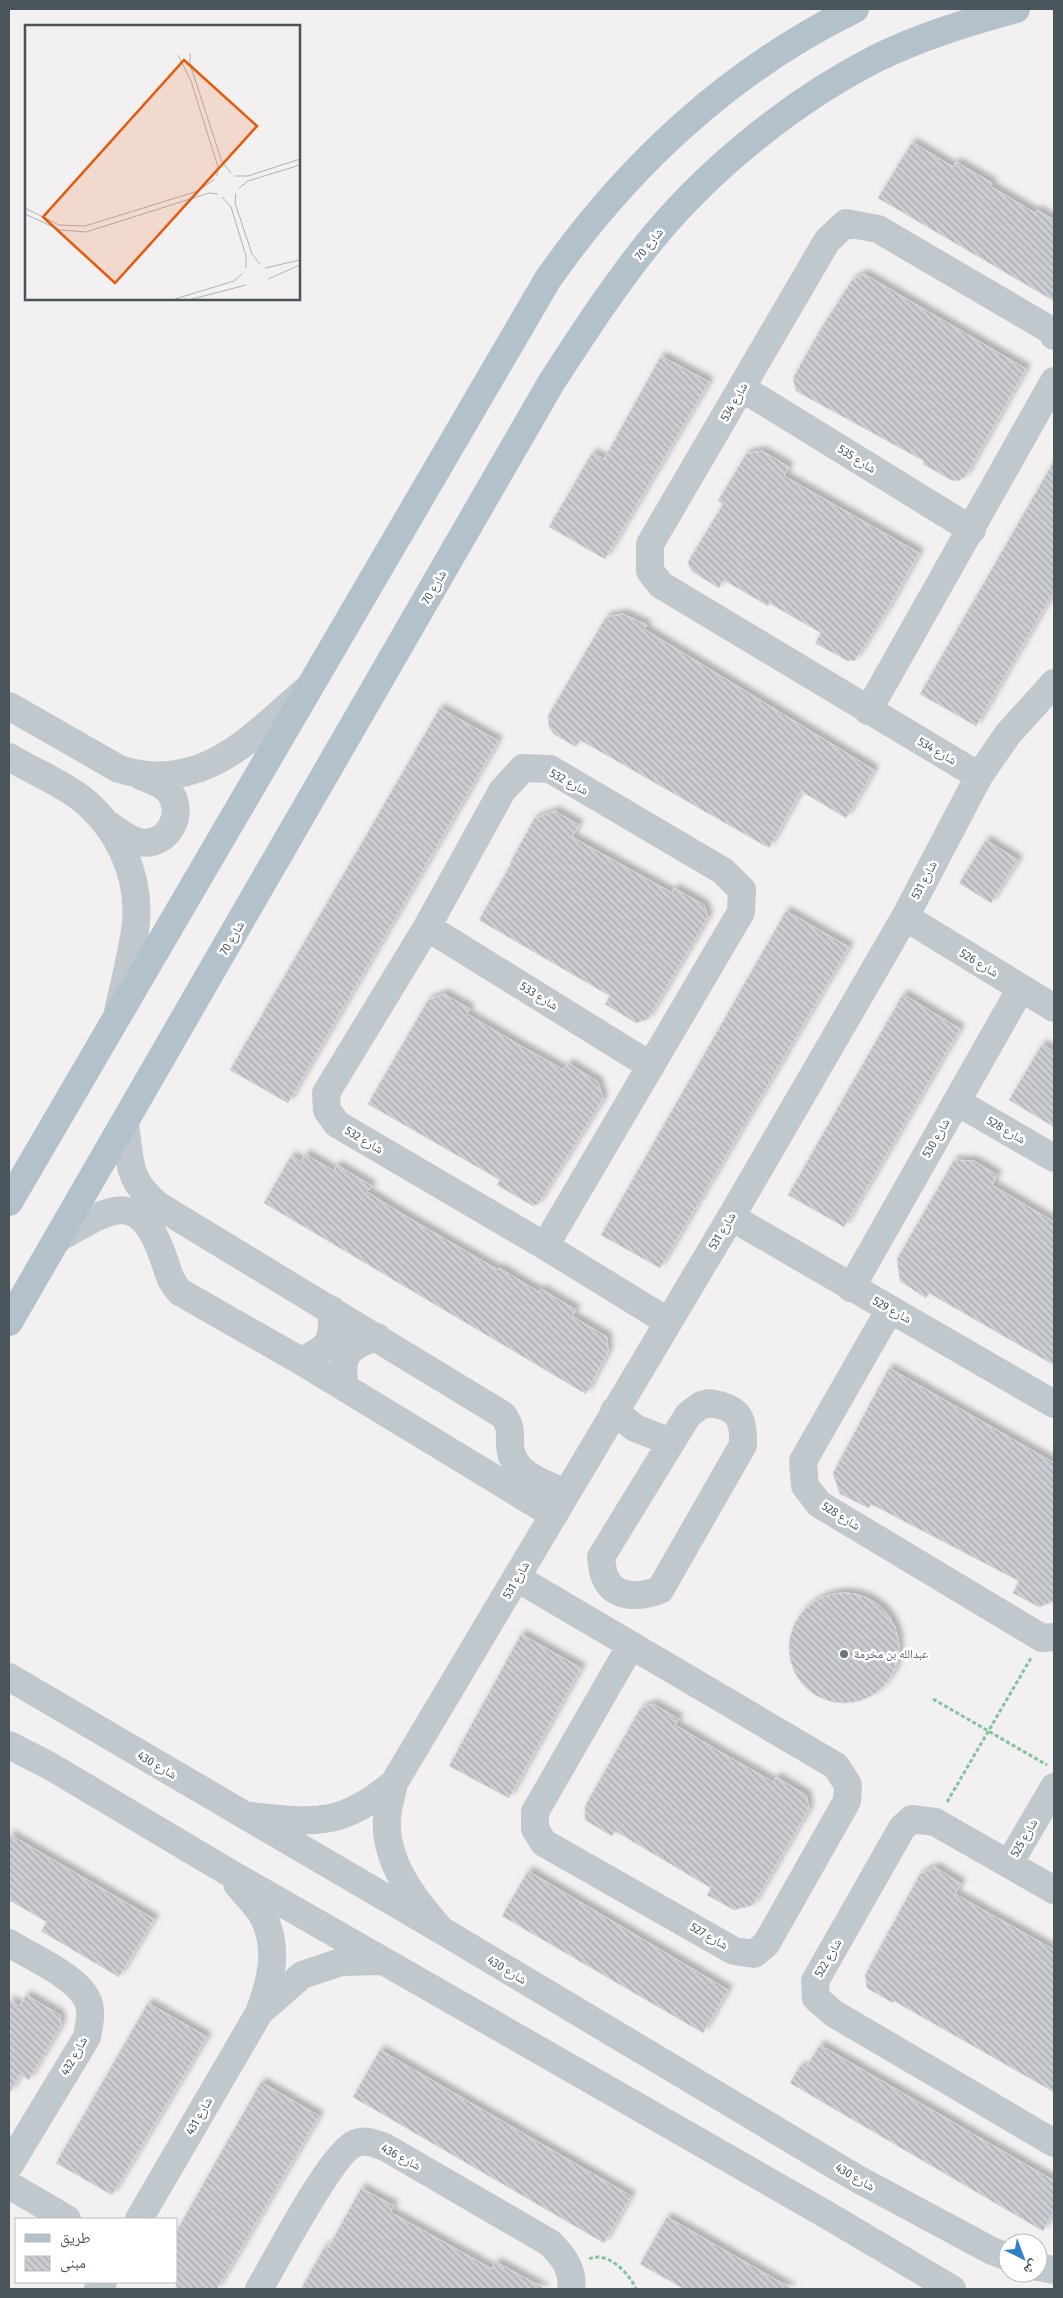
<svg xmlns="http://www.w3.org/2000/svg" width="1063" height="2298" viewBox="0 0 1063 2298" font-family="'Fira Sans Condensed','Noto Naskh Arabic',sans-serif">
	<defs>
		<pattern id="building-back-hatch" width="6" height="6" patternUnits="userSpaceOnUse" patternTransform="scale(1.25)"><rect width="6" height="6" fill="#cbcdd2"/><path d="M-1 5l2 2M0 0l6 6M5-1l2 2" fill="none" stroke="#a7a9ad"/></pattern>
		<filter id="shadow"><feDropShadow dx="4.5" dy="-4.5" stdDeviation="2.5" flood-color="#0004"/></filter>
	</defs>
	<rect width="100%" height="100%" fill="#f2f0f0"/>
	<path fill="url(#building-back-hatch)" stroke="#d5d7db" filter="url(#shadow)" d="M912 142 953 167 956 162 992 183 990 186 1035 213 1037 210 1054 220V301L878 198Z
		M864 274 1026 369 965 477 958 481 951 480 923 464 924 461 796 391 793 378 820 330 852 280Z
		M661 356 709 382 605 559 549 527 592 453 604 459Z
		M762 451 789 467 784 476 919 553 888 609 855 660 848 661 815 643 821 633 769 603 768 606 724 580 719 588 693 572 689 566 688 562 723 504 718 501 746 454Z
		M1054 461V591L976 726 920 694Z
		M623 614 647 625 644 629 874 770 846 818 801 791 769 848 580 740 576 747 554 734 549 727 548 716 606 617Z
		M440 708 498 741 288 1103 230 1070Z
		M555 811 579 825 572 837 672 893 674 888 704 905 708 917 648 1019 636 1023 605 1004 610 996 479 920 511 864 510 863 534 819Z
		M986 840 1018 860 991 903 959 883Z
		M786 911 849 947 660 1268 601 1235Z
		M444 994 470 1009 467 1014 521 1046 564 1070 568 1063 598 1082 603 1099 538 1204 533 1206 497 1185 500 1180 368 1104 428 1000Z
		M903 994 960 1029 844 1227 788 1195Z
		M1042 1044 1054 1052V1127L1009 1100Z
		M305 1154 334 1171 337 1165 372 1186 367 1192 409 1218 498 1270 499 1268 539 1292 541 1289 576 1310 572 1316 607 1337 608 1352 586 1394 264 1203 291 1156 301 1162Z
		M954 1160 974 1161 997 1175 992 1185 1054 1222V1365L929 1293 926 1298 900 1281 897 1259Z
		M889 1368 1054 1463V1601L1039 1607 1013 1593 1019 1581 871 1504 869 1508 840 1494 833 1473Z
		M789 1648a55 55 0 1 1 110 0a55 55 0 1 1-110 0Z
		M521 1634 581 1668 509 1798 449 1766Z
		M653 1704 679 1719 675 1725 724 1754 773 1782 776 1777 806 1795 809 1809 753 1905 734 1910 707 1895 711 1888 615 1831 612 1836 585 1820V1806L640 1709Z
		M9 1834 154 1919 119 1977 41 1931 47 1922 9 1900Z
		M935 1867 961 1884 955 1894 1054 1950V2092L894 2001 893 2003 867 1988 865 1975 892 1925 920 1874Z
		M528 1871 728 1990 703 2033 502 1916Z
		M26 1995 60 2015 61 2025 29 2080 20 2075 9 2094V2000L20 2006Z
		M148 2003 207 2037 112 2195 56 2163Z
		M820 2045 1054 2181V2211L1043 2231 790 2083 800 2066 805 2069Z
		M380 2050 631 2196 604 2243 353 2097Z
		M261 2082 319 2116 217 2289H176V2232Z
		M361 2188 394 2206 390 2212 492 2269 496 2262 545 2289H301L325 2246 328 2248Z
		M667 2217 726 2251 792 2289H684L640 2264Z"/>
	<g fill="none" stroke-linecap="round" stroke-linejoin="round">
		<path stroke="#81c49d" stroke-width="3" stroke-dasharray="4 2.5" stroke-linecap="butt" d="M933 1699 1047 1765
			M947 1802 1031 1658
			M589 2259C607 2250 630 2274 636 2289"/>
		<path stroke="#c0c8cd" stroke-width="28" d="M742 388 972 530
			M9 706 119 769C201 795 250 739 306 690
			M868 711 1054 381
			M9 757C31 770 57 781 78 796 117 825 140 874 136 922 133 952 124 983 118 1012
			M979 776 661 585 650 571V544L827 241 846 223 878 229 1052 331 1054 336
			M109 825C118 831 128 840 139 842 168 848 187 812 168 790 161 783 150 780 141 776
			M905 917 1054 1008
			M427 927 651 1066
			M957 1102 1054 1158
			M125 1124C131 1164 126 1179 159 1206L503 1415C511 1426 510 1431 510 1444 510 1473 544 1484 566 1493
			M731 1217 1054 1404
			M57 1239C105 1213 137 1184 162 1254 168 1269 169 1281 180 1292L301 1361 554 1515
			M545 1246 741 912 742 890 723 871 550 769 523 768 502 791 427 927 326 1093 327 1110 337 1124 545 1246 667 1321
			M851 1288 1021 988
			M890 1309 803 1461 805 1486 819 1504 1042 1638 1054 1637
			M301 1361C331 1346 333 1342 332 1310
			M345 1387C339 1355 347 1347 377 1337
			M709 1403C738 1407 744 1417 743 1445L660 1590C642 1597 614 1600 605 1577 602 1571 602 1563 601 1557L688 1415 701 1405Z
			M614 1411 635 1428 671 1442
			M517 1578 836 1766 848 1785 847 1801 766 1944 754 1954 734 1951 544 1843 535 1829V1812L631 1645
			M9 1677 441 1930 856 2178 992 2251 1008 2257
			M9 1745 50 1766 228 1872 827 2215 952 2289
			M251 1816C317 1823 340 1827 394 1783
			M1009 1864 1054 1787
			M1054 1890 935 1822 912 1819 902 1828 815 1981 816 1998 833 2013 1054 2143
			M441 1930C414 1899 384 1862 387 1818 388 1806 392 1794 394 1783L731 1217 905 917 979 776 1008 734 1054 683
			M9 1943C31 1957 76 1976 87 1999 93 2011 89 2025 87 2037L9 2166
			M262 2010 302 1975 341 1962 382 1961
			M9 2185 67 2219
			M139 2219 259 2013C271 1981 279 1950 264 1918 258 1906 245 1894 237 1884
			M1038 2267 1054 2270
			M98 2289 103 2282
			M259 2289C275 2263 332 2151 356 2143 365 2139 376 2144 385 2147L550 2243C563 2256 574 2270 571 2289"/>
		<path stroke="#b3c1cb" stroke-width="28" d="M9 1202 548 279C627 166 730 70 855 9
			M9 1322 551 383C584 332 617 281 656 234 714 165 796 99 877 58 922 36 969 22 1016 9"/>
	</g>
	<circle fill="#6b7280" stroke="#fff" stroke-width="2" cx="844" cy="1654" r="5"/>
	<g text-anchor="middle" dominant-baseline="central" stroke-width="5" stroke-linejoin="round" paint-order="stroke">
		<g font-size="12" fill="#4a545b" stroke="#fff">
			<text transform="translate(649 244) rotate(-51)">شارع 70</text>
			<text transform="translate(734 402) rotate(-60)">شارع 534</text>
			<text transform="translate(857 459) rotate(32)">شارع 535</text>
			<text transform="translate(434 587) rotate(-60)">شارع 70</text>
			<text transform="translate(937 751) rotate(30)">شارع 534</text>
			<text transform="translate(569 782) rotate(28)">شارع 532</text>
			<text transform="translate(924 880) rotate(-62)">شارع 531</text>
			<text transform="translate(232 938) rotate(-60)">شارع 70</text>
			<text transform="translate(979 963) rotate(31)">شارع 526</text>
			<text transform="translate(539 996) rotate(32)">شارع 533</text>
			<text transform="translate(1006 1130) rotate(30)">شارع 528</text>
			<text transform="translate(936 1138) rotate(-60)">شارع 530</text>
			<text transform="translate(364 1140) rotate(30)">شارع 532</text>
			<text transform="translate(722 1231) rotate(-59)">شارع 531</text>
			<text transform="translate(892 1310) rotate(29)">شارع 529</text>
			<text transform="translate(841 1516) rotate(32)">شارع 528</text>
			<text transform="translate(516 1580) rotate(-60)">شارع 531</text>
			<text transform="translate(157 1765) rotate(30)">شارع 430</text>
			<text transform="translate(1024 1838) rotate(-60)">شارع 525</text>
			<text transform="translate(709 1936) rotate(30)">شارع 527</text>
			<text transform="translate(828 1958) rotate(-60)">شارع 522</text>
			<text transform="translate(507 1970) rotate(31)">شارع 430</text>
			<text transform="translate(74 2056) rotate(-61)">شارع 432</text>
			<text transform="translate(199 2116) rotate(-60)">شارع 431</text>
			<text transform="translate(401 2157) rotate(28)">شارع 436</text>
			<text transform="translate(855 2177) rotate(30)">شارع 430</text>
		</g>
		<g font-size="12" fill="#5b616d" stroke="#fff" text-anchor="start">
			<text x="854" y="1654">عبدالله بن مخرمة</text>
		</g>
	</g>
	<g transform="translate(25 25)">
		<rect width="275" height="275" fill="#f2f0f0"/>
		<path fill="none" stroke="#afb2b4" stroke-width="1" d="M165 28V39L197 137 206 148M153 30 166 56 193 142 192 151M210 151H223L275 134M214 163 223 156 275 140M211 168 210 178 227 229 235 239M197 172 206 182 221 231V243M0 183 34 200 60 201 173 166 190 154M0 189 35 205 61 207 184 168 193 169M240 243 275 235M243 254 275 240M150 274 209 256 218 248M167 274 221 260"/>
		<path fill="#e8590c" fill-opacity="0.15" stroke="#e8590c" stroke-width="2.5" d="M159 35 232 101 90 258 18 192Z"/>
		<rect width="275" height="275" fill="none" stroke="#4a545b" stroke-width="2.5"/>
	</g>
	<rect width="1063" height="2298" fill="none" stroke="#4a545b" stroke-width="20"/>
	<rect x="15" y="2218" width="162" height="65" fill="#ffffff" stroke="#b7bbbd"/>
	<rect x="25" y="2234" width="25" height="8" fill="#b3c1cb" stroke="#b7bbbd"/>
	<text x="60" y="2243" font-size="15" fill="#4a545b">طريق</text>
	<rect x="25" y="2256" width="25" height="15" fill="url(#building-back-hatch)" stroke="#b7bbbd"/>
	<text x="60" y="2268" font-size="15" fill="#4a545b">مبنى</text>
	<g transform="translate(1023 2258) rotate(138)"><circle r="24" fill="#ffffff" stroke="#b7bbbd"/>
	<path d="M0-4L9 19L0 12L-9 19Z" fill="#3080cc"/>
	<text y="-8" font-size="14" font-weight="bold" text-anchor="middle" fill="#4a545b">ش</text>
	</g>
</svg>
